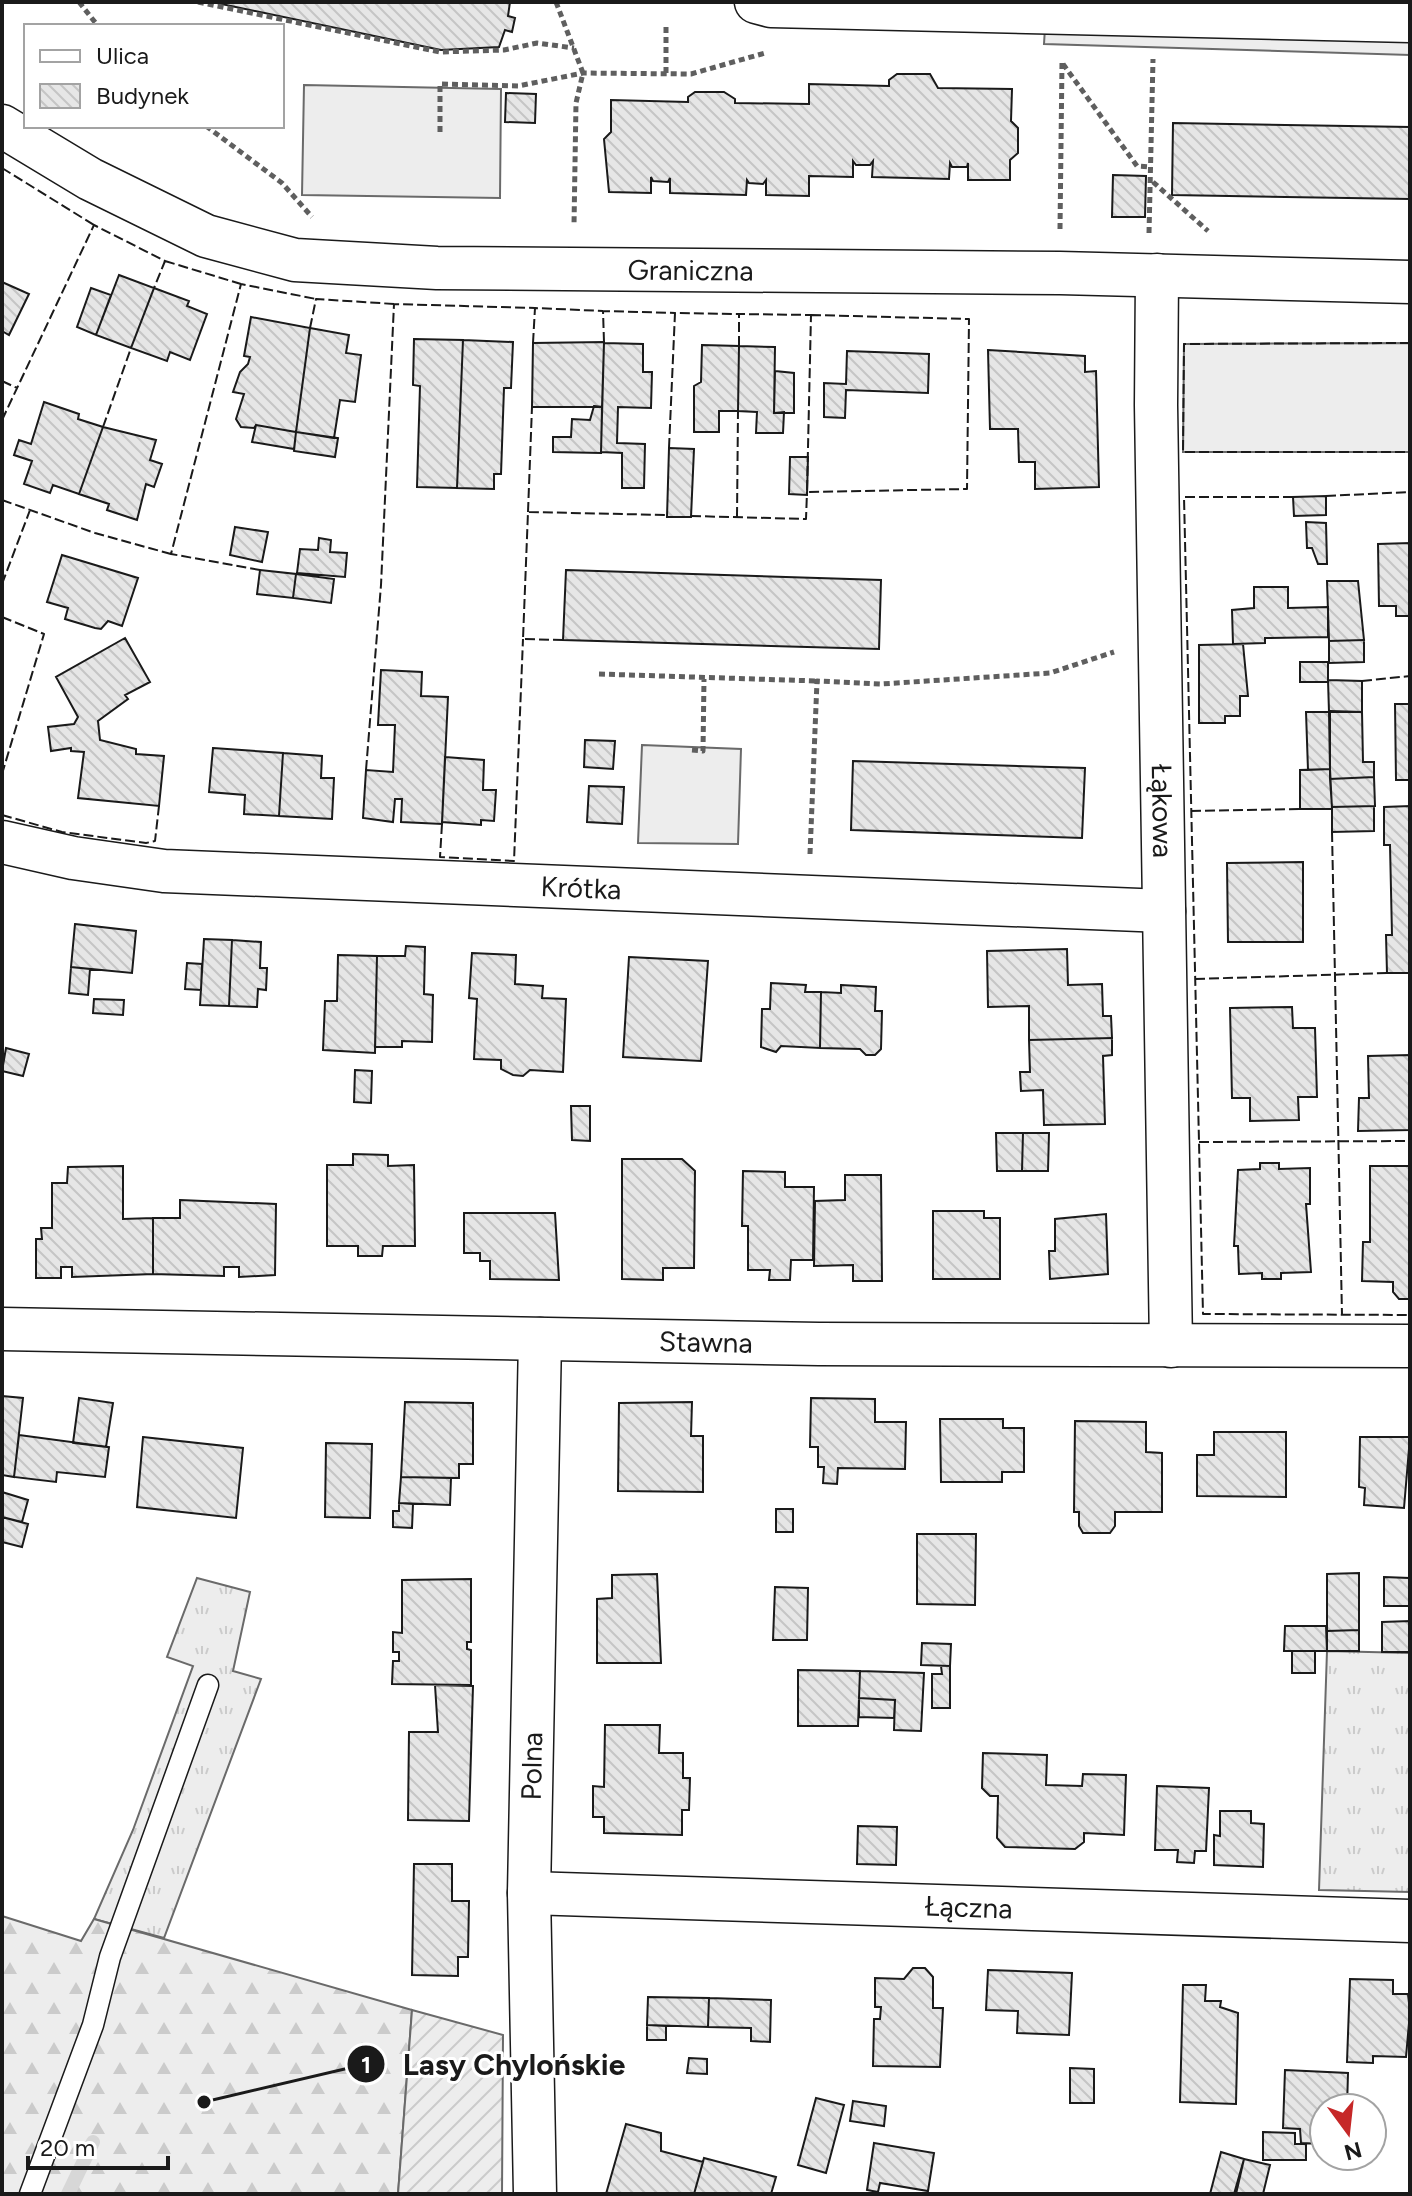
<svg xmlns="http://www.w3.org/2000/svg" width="1412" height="2196" viewBox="0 0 1412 2196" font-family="Figtree,sans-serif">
	<defs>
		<pattern id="grass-tufts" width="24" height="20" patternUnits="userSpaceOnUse" patternTransform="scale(2)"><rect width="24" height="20" fill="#ededed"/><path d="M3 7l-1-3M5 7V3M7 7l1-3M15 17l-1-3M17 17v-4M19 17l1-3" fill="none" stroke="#cbcbcb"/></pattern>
		<pattern id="forest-firs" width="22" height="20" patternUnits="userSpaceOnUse" patternTransform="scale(2)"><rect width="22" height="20" fill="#ededed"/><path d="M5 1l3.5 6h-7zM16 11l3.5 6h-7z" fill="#cbcbcb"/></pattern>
		<pattern id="garden-furrows" width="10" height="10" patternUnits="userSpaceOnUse" patternTransform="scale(2)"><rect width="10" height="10" fill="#ededed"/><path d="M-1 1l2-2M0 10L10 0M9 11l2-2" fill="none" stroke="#cbcbcb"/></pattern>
		<pattern id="building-back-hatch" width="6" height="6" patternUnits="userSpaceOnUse" patternTransform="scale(2)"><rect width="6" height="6" fill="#e6e6e6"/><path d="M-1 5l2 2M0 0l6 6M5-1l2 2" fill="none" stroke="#c5c5c5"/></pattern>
	</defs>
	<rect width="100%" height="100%" fill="#fff"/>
	<path fill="url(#grass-tufts)" stroke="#6a6a6a" stroke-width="2" d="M197 1578 250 1592 233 1671 261 1679 164 1938 94 1919 133 1830 193 1666 167 1657Z
		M1327 1651 1410 1653V1892L1319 1890Z"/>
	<path fill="url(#forest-firs)" stroke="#6a6a6a" stroke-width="2" d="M2 1916 81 1941 94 1919 412 2010 398 2194H2Z"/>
	<path fill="url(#garden-furrows)" stroke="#6a6a6a" stroke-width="2" d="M412 2010 503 2035 502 2194H398Z"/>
	<path fill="#ededed" stroke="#6a6a6a" stroke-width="2" d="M1045 28 1410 37V55L1044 44Z
		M304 85 501 89 500 198 302 195Z
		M1410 343V452H1183L1184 344Z
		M642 745 741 749 738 844 638 843Z"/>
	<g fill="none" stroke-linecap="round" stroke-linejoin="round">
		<path stroke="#d7d7d7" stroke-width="14" d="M68 2194 93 2142"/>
	</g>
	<path fill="url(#building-back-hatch)" stroke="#1a1a1a" stroke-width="2" d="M212 2H510L508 16 515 18 512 32 505 30 499 47 441 50Z
		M897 74H930L938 88 1012 89 1011 121 1018 128V153L1010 160V180H968V163L967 167H952L950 163 949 179 872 177 873 161 870 165H856L853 161V177L809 176V196L766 195V180L763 184 749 183 747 180 746 195 670 193V178L668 182 653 181 651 177V193L609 192 604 139 611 132V100L688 102V97L695 92H724L735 99V103L809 104V84L889 86V80Z
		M506 93 536 94 535 123 505 122Z
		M1173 123 1410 127V199L1172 195Z
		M1113 175 1146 176 1145 217H1112Z
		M119 275 154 288 131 348 96 335Z
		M2 282 29 294 9 335 2 331Z
		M91 288 111 295 96 335 77 327Z
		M154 288 189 301 187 306 207 314 190 360 170 352 167 361 131 348Z
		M251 317 310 328 296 432 256 425 254 428 241 427 236 419 244 394 233 392 240 372 248 364 250 357 244 356Z
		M310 328 349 335 346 353 361 355 355 402 340 400 334 438 296 432Z
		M414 339 463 340 457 488 417 487 420 386 413 385Z
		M463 340 513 342 511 388H504L501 474H494V489L457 488Z
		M604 342 602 407H532L533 343Z
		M604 343 643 344V372H652L651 408 618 407 617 443 645 444 644 488H622V453L601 452Z
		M702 345 739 346 738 411H719V432H694V386L701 382Z
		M739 346 775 347 774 413 784 412 783 433H756L757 412 738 411Z
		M988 350 1085 356V372L1096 371 1099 487 1035 489V462H1019L1018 429H990Z
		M847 351 929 354 928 393 846 390 845 418 824 417V383L846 384Z
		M775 371 794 373V413H774Z
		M44 402 79 414 78 419 103 427 79 494 53 485 50 493 24 484 32 461 14 455 19 440 31 444Z
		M594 406 602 407 601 453 553 452V437H571L572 419 590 420Z
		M256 425 296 432 294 449 252 442Z
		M103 427 156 440 150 460 162 464 154 487 146 484 137 520 107 510 109 504 79 494Z
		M296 432 338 438 335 457 294 451Z
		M669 448 694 449 691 517H667Z
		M790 457H808L807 495 789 494Z
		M1326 496V515L1294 516 1293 497Z
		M1306 522 1326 523 1327 564H1318L1312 548H1307Z
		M235 527 268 532 262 562 230 555Z
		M319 538 331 540 330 552 347 553 345 577 297 573 300 549 318 550Z
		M1410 543V616H1396V606H1379L1378 544Z
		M62 555 138 578 122 626 108 621 101 629 95 628 65 619 68 608 47 602Z
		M260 570 296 574 293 598 257 594Z
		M566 570 881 580 879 649 563 640Z
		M296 574 334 579 331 603 293 598Z
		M1327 581H1358L1364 640 1329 641Z
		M1254 587H1288V608L1328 607V637L1265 638V643L1233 644 1232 610 1254 608Z
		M125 638 150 682 125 695 128 699 98 721 100 740 136 749V754L164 756 159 806 78 798 84 752 71 751V748L51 751 48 727 74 724 78 717 56 677Z
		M1364 640V662L1329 663V641Z
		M1243 644 1248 696H1240V716H1225V723H1199V645Z
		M1300 662H1328V682H1300Z
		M381 670 422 672 421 696 448 697 442 824 401 822 402 799H395L393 822 363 818 366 770 393 772 395 725H378Z
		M1328 680 1362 681V712H1329Z
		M1395 704H1410V780H1396Z
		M1330 711 1362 712 1363 762H1374V777L1330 779Z
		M1306 712H1329L1330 769 1308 770Z
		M585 740 615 741 613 769 584 767Z
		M213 748 283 753 279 816 244 814 245 795 209 792Z
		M283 753 322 756 321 778H334L332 819 279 816Z
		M445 757 484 760 483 790H496L494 821 481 820V825L442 822Z
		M853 761 1085 768 1082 838 851 830Z
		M1330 769 1332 809H1300V770Z
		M1374 777 1375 806 1332 807 1330 779Z
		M589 786 624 787 622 824 587 822Z
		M1374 806V831L1332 832V807Z
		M1410 806V973H1387L1386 935H1392L1390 845H1384V807Z
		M1303 862V942H1228L1227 863Z
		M75 924 136 931 132 973 71 967Z
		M204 939 232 940 229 1006 200 1005Z
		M232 940 261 942 260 968H267L266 990 258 989 257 1007 229 1006Z
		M406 946 425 947 424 994 433 995 432 1042 402 1041V1047H375L377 956H405Z
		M1067 949 1068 985 1102 984 1103 1016H1111L1112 1038 1029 1040V1006L988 1007 987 951Z
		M472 953 516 955 515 984 543 986 542 998 566 999 563 1072 530 1070 523 1076 513 1075 501 1069V1060L474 1059 477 999 469 998Z
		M338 955 377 956 375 1053 323 1050 325 1001H337Z
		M629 957 708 961 701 1061 623 1057Z
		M187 963 202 964 201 990 185 989Z
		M71 967 90 969 88 995 69 993Z
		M771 983 806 985 805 992H821L820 1048 781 1046 776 1052 761 1047 762 1009H770Z
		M841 985 876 987 875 1011H882L881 1049 875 1055H866L860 1049 820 1048 821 992 841 993Z
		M94 999 124 1000 123 1015 93 1013Z
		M1292 1007 1293 1028H1315L1317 1097H1298L1299 1120 1250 1121V1098H1232L1230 1008Z
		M1112 1038V1055L1103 1056 1105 1124 1044 1125 1043 1090 1021 1091 1020 1072H1030L1029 1040Z
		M6 1048 29 1054 23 1076 2 1071Z
		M1410 1055V1130L1358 1131 1359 1098H1369L1368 1056Z
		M355 1070 372 1071 371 1103 354 1102Z
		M571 1106H590V1141L572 1140Z
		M996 1133H1023L1022 1171H997Z
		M1023 1133H1049L1048 1171H1022Z
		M353 1154 388 1155V1166L414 1165 415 1246H383L382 1256H358V1246H327V1165H353Z
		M622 1159H682L695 1171 694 1268H663V1280L622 1279Z
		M1260 1163H1279V1169L1310 1168V1204H1306L1311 1272 1281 1273V1279H1262V1273L1239 1274 1238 1246H1234L1238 1170 1260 1169Z
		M123 1166V1219L153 1218V1274L72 1277V1267H61V1278H36V1239H42L41 1228H52V1183H67L68 1167Z
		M1370 1166H1410V1299H1399L1393 1292V1282L1362 1281 1363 1242H1370Z
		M743 1171 785 1172V1187H814L813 1260H791L790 1280H769L770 1270H748V1226H742Z
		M845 1175H881L882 1281H853V1265L814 1266 815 1201 845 1200Z
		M180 1200 276 1204 275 1275 239 1277V1267H224V1276L153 1274V1218H180Z
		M933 1211H984V1218H1000V1279H933Z
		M464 1213H555L559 1280 490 1279V1261H480V1253H464Z
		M1106 1214 1108 1274 1050 1279 1049 1251H1055V1219Z
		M2 1396 23 1398 14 1477 2 1475Z
		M79 1398 113 1403 106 1447 73 1443Z
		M811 1398 875 1399V1422H906L905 1469 838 1468 837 1484 823 1483 824 1467H818V1447H810Z
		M405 1402 473 1403V1464H459V1478L401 1477Z
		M692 1402 691 1436H703V1492L618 1491 619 1403Z
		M940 1419H1003V1428H1024V1472H1002V1482H941Z
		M1075 1421 1146 1422V1452L1162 1453V1512H1115V1526L1110 1533H1083L1079 1526V1512H1074Z
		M1214 1432H1286V1497L1197 1496V1455H1214Z
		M19 1435 109 1447 105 1477 57 1472 56 1482 14 1477Z
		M143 1437 243 1448 236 1518 137 1507Z
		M1360 1437H1410L1404 1508 1364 1505 1365 1488 1359 1487Z
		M326 1443 372 1444 370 1518 325 1517Z
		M401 1477 451 1478 450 1505 399 1503Z
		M2 1492 28 1500 22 1522 2 1517Z
		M399 1503 413 1504 412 1528 393 1527V1511H399Z
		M776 1509H793V1532H776Z
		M2 1517 28 1524 22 1547 2 1542Z
		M917 1534H976L975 1605 917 1604Z
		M1359 1573V1630L1327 1631V1574Z
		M657 1574 661 1663H597V1599L612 1598V1575Z
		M1384 1577 1409 1578V1606H1384Z
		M471 1579V1642H467V1649L471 1650V1685L392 1684 393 1661H399V1652H393V1632L402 1633V1580Z
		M775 1587 808 1588 807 1640H773Z
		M1410 1621V1652H1382V1622Z
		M1285 1626H1326L1327 1651H1284Z
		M1359 1630V1651H1327V1631Z
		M922 1643 951 1644 950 1666 921 1665Z
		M1292 1651H1315V1673H1292Z
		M941 1666H950V1708H932V1674H942Z
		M798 1670 860 1671 858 1726H798Z
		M860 1671 924 1673 921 1731 894 1730 895 1700 859 1698Z
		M435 1685 473 1686 469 1821 408 1820 409 1732H438Z
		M859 1698 895 1700 894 1718 859 1717Z
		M605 1725H660L659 1753H683V1778H690L689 1810H682V1835L604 1833V1817H593V1786L604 1787Z
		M983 1753 1047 1755 1046 1785 1082 1786 1083 1774 1126 1775 1124 1835 1084 1833V1842L1075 1849 1005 1847 997 1838 998 1796H990L982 1788Z
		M1157 1786 1209 1788 1206 1851H1195L1194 1863 1177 1862 1178 1850H1155Z
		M1220 1811H1251V1823L1264 1824 1263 1867 1214 1865V1835L1220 1836Z
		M858 1826 897 1827 896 1865 857 1864Z
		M414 1864H452V1901H469L468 1957H458V1976L412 1975Z
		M913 1968H925L933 1977V2008H943L940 2067 873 2066 874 2019H880L881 2007H875V1978L904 1979Z
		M988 1970 1072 1973 1069 2035 1017 2033 1018 2011 986 2010Z
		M1350 1979 1393 1980V1994H1408L1410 2012 1406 2057 1373 2056V2063L1347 2062Z
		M1183 1985H1206L1205 2001H1221L1220 2007 1238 2013 1236 2104 1180 2102Z
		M648 1997 709 1998 708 2027 647 2025Z
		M709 1998 771 2000 770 2042 751 2041V2028L708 2027Z
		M647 2025 666 2026V2040H647Z
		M689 2058 707 2059V2074L687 2073Z
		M1070 2068 1094 2069V2103H1070Z
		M1285 2070 1348 2073 1347 2108H1324V2144L1301 2143 1300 2129 1283 2128Z
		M816 2098 844 2105 826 2173 798 2165Z
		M853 2101 886 2106 884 2126 850 2121Z
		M626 2124 661 2133V2151L703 2162 694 2194H606Z
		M1263 2132 1295 2133V2144H1306V2160H1263Z
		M874 2143 934 2153 928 2191 880 2183 878 2192 867 2190Z
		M1221 2152 1244 2159 1234 2194H1210Z
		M704 2158 776 2177 771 2194H694Z
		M1244 2159 1270 2165 1263 2194H1236Z"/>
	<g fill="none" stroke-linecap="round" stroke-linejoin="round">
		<defs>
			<path id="service" d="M30 2194 93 2025 110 1957 208 1685"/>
			<g id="minor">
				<path d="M756 2 771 6 1410 21"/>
				<path id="s1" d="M2 126 90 179 206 236 295 260 437 268 1060 273 1410 282"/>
				<path id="s2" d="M1157 275 1156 405 1171 1346"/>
				<path id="s3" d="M2 842 73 858 164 871 1164 911"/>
				<path id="s4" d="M2 1329 819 1344 1410 1346"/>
				<path id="s5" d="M529 1893 1410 1921"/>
				<path id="s6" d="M535 2194 529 1893 540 1339"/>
			</g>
		</defs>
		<use href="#service" stroke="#1a1a1a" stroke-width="23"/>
		<use href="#minor" stroke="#1a1a1a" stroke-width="45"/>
		<path stroke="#5f5f5f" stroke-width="5" stroke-dasharray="6 4" stroke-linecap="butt" d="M79 2 98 26
			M198 2 440 52 504 50 537 43 574 48
			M556 2 583 73 576 103 574 225
			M666 27V73
			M1063 64 1137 166 1151 167
			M206 126 282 183 312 217
			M440 132V84L518 86 583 73 691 74 765 53
			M1153 182 1208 231
			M1060 229 1062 62
			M1149 233 1153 59
			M599 674 817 681
			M692 750 703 751 704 679
			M810 854 817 681 881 684 1050 673 1114 652"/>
		<use href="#service" stroke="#fff" stroke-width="20"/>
		<use href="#minor" stroke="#fff" stroke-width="42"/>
		<path stroke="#1a1a1a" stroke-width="2" stroke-dasharray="10 4" stroke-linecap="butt" d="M2 168 94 225
			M165 261 241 284
			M811 315 969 319 967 489 807 492Z
			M310 328 316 299 394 304
			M604 342 603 311 675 313
			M533 343 535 308 603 311
			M1410 343 1184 344 1183 452H1410
			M739 346V314L811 315
			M2 381 17 388
			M2 420 94 225 165 261 154 288
			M103 427 131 348
			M669 448 675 313 739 314
			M1326 496 1410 492
			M1293 497H1184L1203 1314 1410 1315
			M2 500 95 533 171 554
			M528 512 532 407
			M691 516 806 519 807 492
			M737 517 738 411
			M260 570 171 554 241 284 316 299
			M2 584 30 510
			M2 617 44 634 2 774
			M563 640 523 639 528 512 667 515
			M1362 681 1410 676
			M366 770 381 585 394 304 535 308
			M1191 811 1300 809
			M2 815 62 832 146 843 155 841 159 806
			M442 824 440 857 514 861 523 639
			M1332 832 1342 1315
			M1195 979 1387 973
			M1199 1142 1410 1141"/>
	</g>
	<g text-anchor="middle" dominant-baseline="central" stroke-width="6" stroke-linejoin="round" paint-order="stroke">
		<g font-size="28" fill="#1a1a1a" stroke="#fff">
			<text stroke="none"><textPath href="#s1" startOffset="720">Graniczna</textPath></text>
			<text stroke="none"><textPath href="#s2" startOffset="536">Łąkowa</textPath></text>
			<text stroke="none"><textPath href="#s3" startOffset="582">Krótka</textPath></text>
			<text stroke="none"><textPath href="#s4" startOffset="704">Stawna</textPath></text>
			<text stroke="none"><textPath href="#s6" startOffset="428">Polna</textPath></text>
			<text stroke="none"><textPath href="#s5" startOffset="440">Łączna</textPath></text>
		</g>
	</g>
	<path fill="none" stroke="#1a1a1a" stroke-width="3" d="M204 2102L366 2064"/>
	<g fill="#1a1a1a" stroke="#fff" stroke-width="3">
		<circle cx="204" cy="2102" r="8"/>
		<circle cx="366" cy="2064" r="20"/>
	</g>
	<g font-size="24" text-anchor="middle" font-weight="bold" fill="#fff">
		<text x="366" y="2073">1</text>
	</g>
	<g font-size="30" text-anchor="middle" font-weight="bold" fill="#1a1a1a" stroke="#fff" stroke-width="6" stroke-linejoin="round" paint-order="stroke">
		<text x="514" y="2075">Lasy Chylońskie</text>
	</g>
	<rect width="1412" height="2196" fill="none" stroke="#1a1a1a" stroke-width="8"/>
	<rect x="24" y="24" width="260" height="104" fill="#ffffff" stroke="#a3a3a3" stroke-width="2"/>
	<rect x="40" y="50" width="40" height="12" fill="#ffffff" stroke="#a3a3a3" stroke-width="2"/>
	<text x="96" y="64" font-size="24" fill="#1a1a1a">Ulica</text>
	<rect x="40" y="84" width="40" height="24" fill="url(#building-back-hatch)" stroke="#a3a3a3" stroke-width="2"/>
	<text x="96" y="104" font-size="24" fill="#1a1a1a">Budynek</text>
	<g transform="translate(1348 2132) rotate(165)"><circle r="38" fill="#ffffff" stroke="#a3a3a3" stroke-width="2"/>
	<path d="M0-6L14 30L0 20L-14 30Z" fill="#c62828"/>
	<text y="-12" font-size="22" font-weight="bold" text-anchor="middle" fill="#1a1a1a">N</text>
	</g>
	<path d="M28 2156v12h140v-12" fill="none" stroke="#1a1a1a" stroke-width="4"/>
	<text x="40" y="2156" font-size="24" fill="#1a1a1a" stroke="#ffffff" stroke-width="6" paint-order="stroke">20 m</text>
</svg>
